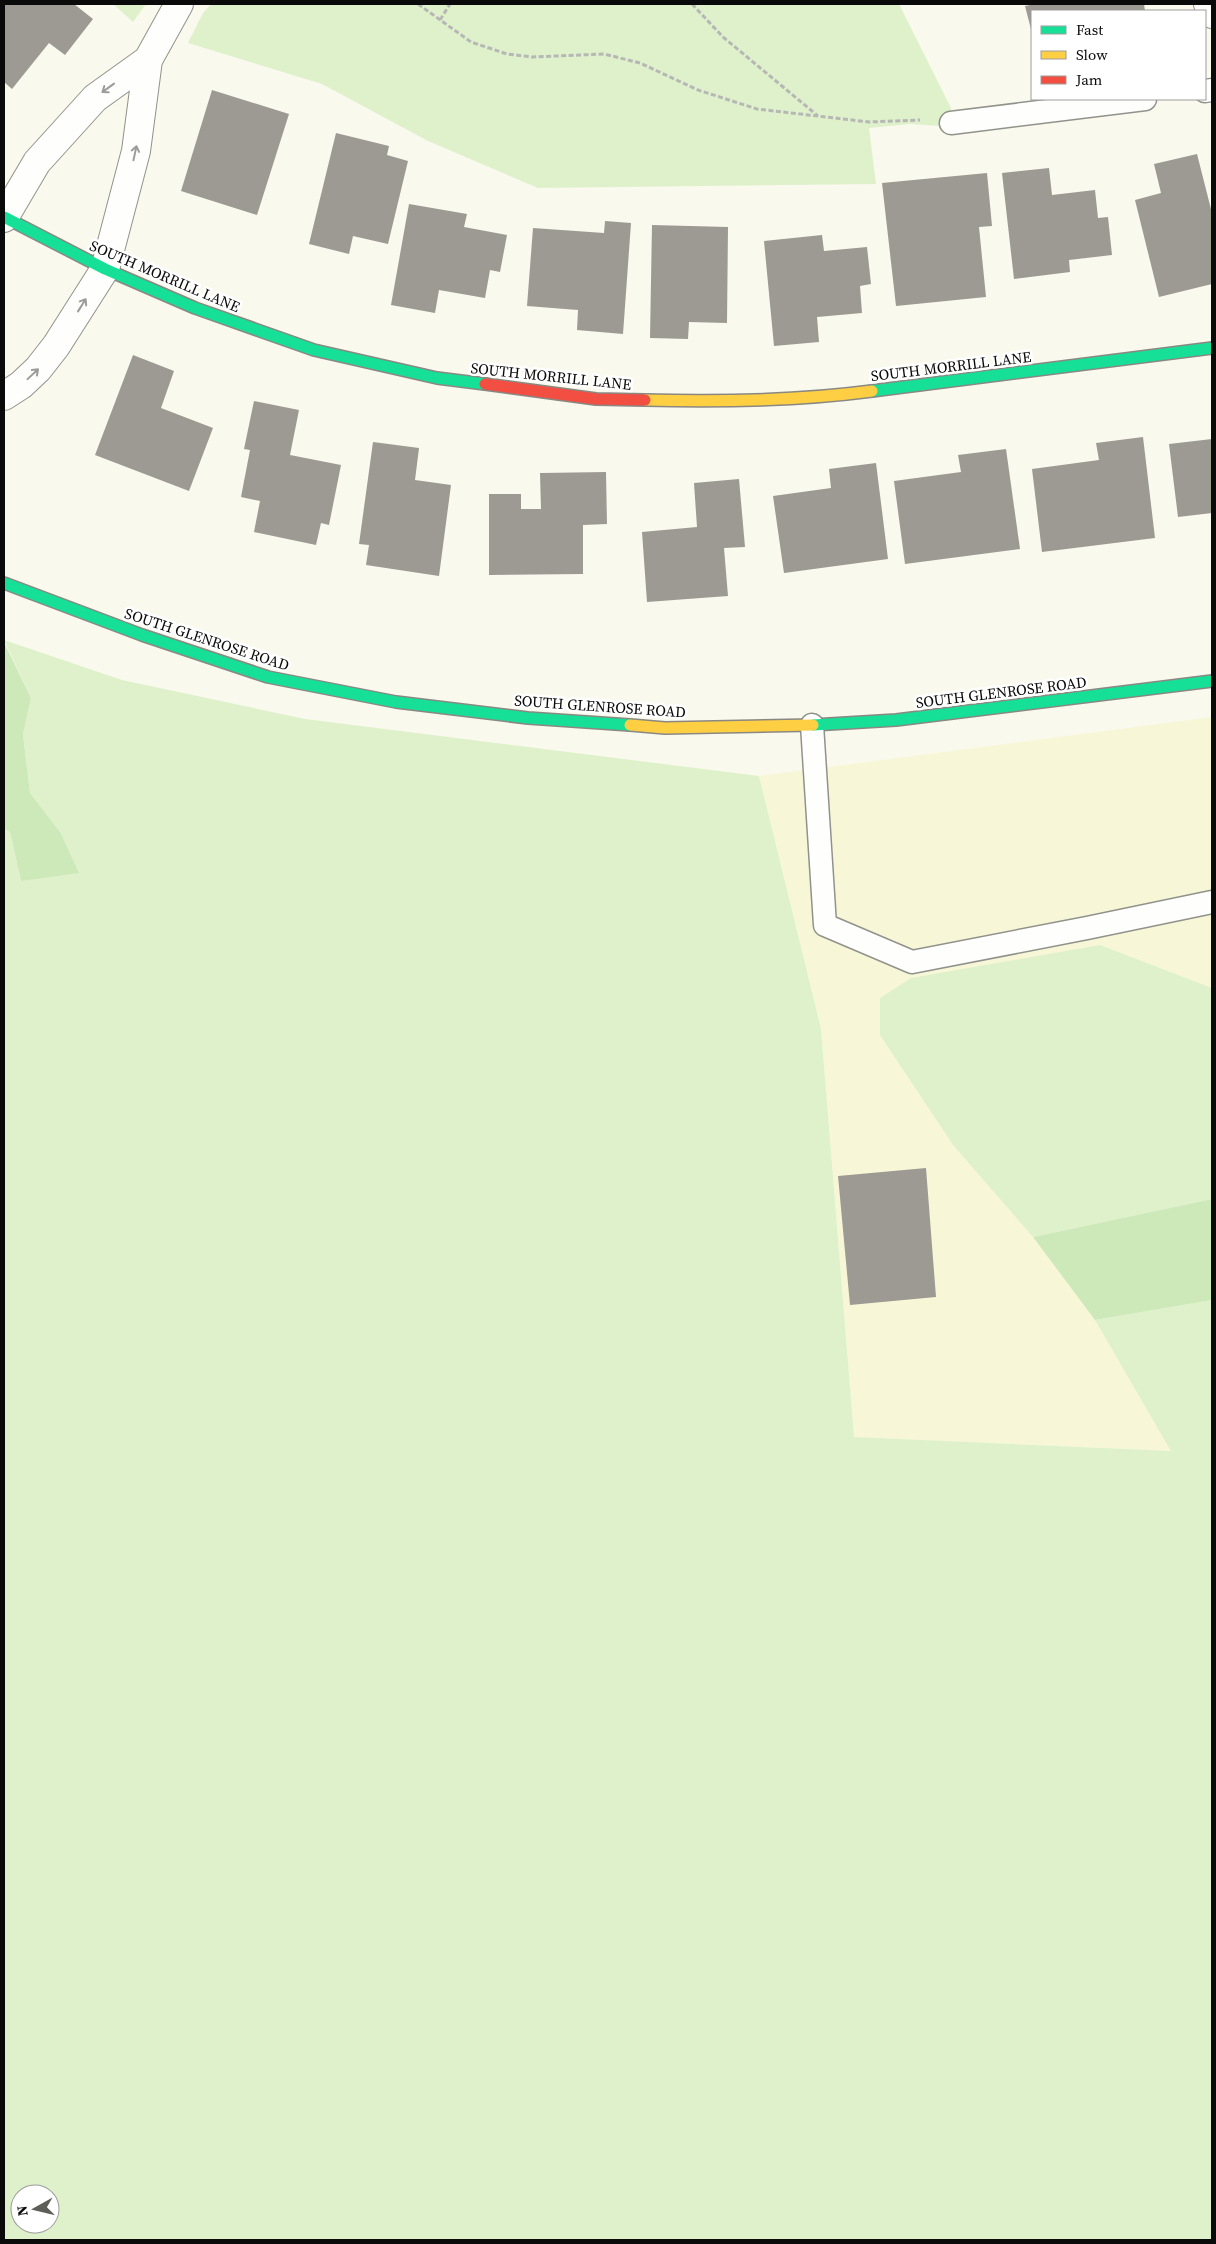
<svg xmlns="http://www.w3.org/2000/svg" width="1216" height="2244" viewBox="0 0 1216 2244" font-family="'Source Serif 4',serif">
	<rect width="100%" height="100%" fill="#faf9ed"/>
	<path fill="#f7f7d8" d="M1212 717V988L1100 945 880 1035 953 1145 1033 1237 1095 1320 1172 1451 854 1437 821 1029 759 776Z"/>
	<path fill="#def1cb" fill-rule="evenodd" d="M113 4H146L133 22Z
		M211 4H899L951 108 953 127 910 124 869 128 876 184 538 188 428 141 322 84 188 43 203 13Z
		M4 640 122 680 305 719 759 776 821 1029 854 1437 1171 1451 1095 1320 1212 1300V2240H4V829L10 832 21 881 60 832 30 793 23 735 31 698ZM20 2194H50V2224H20Z
		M1100 945 1212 988V1199L1033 1237 953 1145 880 1035V998L911 978Z"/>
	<path fill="#cde9b9" d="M4 642 31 698 23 735 30 793 60 832 79 873 21 881 10 832 4 829Z
		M1212 1199V1300L1095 1320 1033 1237Z"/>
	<path fill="#9c9a93" d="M4 4H74L93 19 65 55 49 43 12 89 4 82Z
		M1035 4H1144L1145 11H1032V33L1025 6Z
		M212 90 289 114 257 215 181 191Z
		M336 133 389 146 387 155 408 161 388 244 353 236 349 254 309 244Z
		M1197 154 1212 213V284L1159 297 1135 200 1161 193 1154 164Z
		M1049 168 1052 195 1095 190 1098 218 1108 217 1112 255 1069 260 1070 272 1014 279 1002 173Z
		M987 173 992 226 979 227 986 297 896 306 882 183Z
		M409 204 467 214 464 227 507 235 500 272 490 270 485 298 439 290 435 313 391 305Z
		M605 221 631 223 623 334 577 330 578 310 527 306 533 228 604 233Z
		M652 225 728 227 727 323 689 322 688 339 650 338Z
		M822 235 824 251 867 247 871 284 860 286 862 313 817 317 819 342 774 346 764 241Z
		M133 355 174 371 161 408 213 428 189 491 95 455Z
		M254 401 299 410 290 455 341 465 329 525 321 523 316 545 254 532 260 501 241 497 250 450 244 449Z
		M1143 437 1155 538 1042 552 1032 469 1099 460 1096 443Z
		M1212 439V513L1178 517 1169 444Z
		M373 442 419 448 415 480 451 485 439 576 366 565 369 545 359 544Z
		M1006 449 1020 549 905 564 894 481 961 472 958 455Z
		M876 463 888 559 784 573 773 496 831 488 829 469Z
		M606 472 607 524 583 525V574L489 575V494H521V509H541L540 473Z
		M739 479 745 547 724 548 728 596 647 602 642 532 697 527 694 483Z
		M926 1168 936 1297 850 1305 838 1176Z"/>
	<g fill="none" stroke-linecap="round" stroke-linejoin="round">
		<defs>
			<path id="lane" d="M1205 91 1212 90
				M951 123 1145 99
				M812 725 825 925 912 962 1087 928 1212 902"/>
			<path id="street" d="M1208 4 1212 14
				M4 218 37 162 95 98 148 60
				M4 396 21 385 38 369 56 346 105 269 136 151 148 60 179 4"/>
			<path id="fast" d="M4 217 105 269 195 308 314 350 437 378 485 384
				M872 391 1212 348
				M4 583 142 635 268 677 396 702 528 718 630 725
				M813 725 896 720 1212 681"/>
			<path id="slow" d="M645 400C721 402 796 401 872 391
				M630 725 665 728 813 725"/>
			<path id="jam" d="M485 384 596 399 645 400"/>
		</defs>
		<use href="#lane" stroke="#92928c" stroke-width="25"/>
		<use href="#street" stroke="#92928c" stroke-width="30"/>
		<use href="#fast" stroke="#898883" stroke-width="14"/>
		<use href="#slow" stroke="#898883" stroke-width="14"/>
		<use href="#jam" stroke="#898883" stroke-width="14"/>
		<path stroke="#b7b7b5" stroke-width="3" stroke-dasharray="5 2.5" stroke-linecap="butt" d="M418 4 471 42 507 54 532 57 604 54 640 63 698 90 757 109 869 122 920 120
			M692 4 723 37 818 116
			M440 20 450 4"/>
		<use href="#lane" stroke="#fefefc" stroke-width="22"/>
		<use href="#street" stroke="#fefefc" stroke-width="28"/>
		<use href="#fast" stroke="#16e098" stroke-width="11"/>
		<use href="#slow" stroke="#ffcf43" stroke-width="11"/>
		<use href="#jam" stroke="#f24e42" stroke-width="11"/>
	</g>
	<defs><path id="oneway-shaft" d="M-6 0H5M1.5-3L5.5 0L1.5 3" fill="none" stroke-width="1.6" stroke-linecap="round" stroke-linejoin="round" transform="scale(1.25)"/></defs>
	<g stroke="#9c9c9b">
		<use href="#oneway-shaft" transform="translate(108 88) rotate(144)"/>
		<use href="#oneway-shaft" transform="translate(135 153) rotate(-78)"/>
		<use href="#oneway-shaft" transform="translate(82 305) rotate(-58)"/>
		<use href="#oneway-shaft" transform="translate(33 374) rotate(-43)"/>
	</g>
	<g text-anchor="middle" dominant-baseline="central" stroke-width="5" stroke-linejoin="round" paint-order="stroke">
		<g font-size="15" fill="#0a0a0a" stroke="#fff">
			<text transform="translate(165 276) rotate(23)">SOUTH MORRILL LANE</text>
			<text transform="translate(951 366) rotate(-7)">SOUTH MORRILL LANE</text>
			<text transform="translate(551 376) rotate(6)">SOUTH MORRILL LANE</text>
			<text transform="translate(207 639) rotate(18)">SOUTH GLENROSE ROAD</text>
			<text transform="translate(1001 692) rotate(-7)">SOUTH GLENROSE ROAD</text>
			<text transform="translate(600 706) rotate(4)">SOUTH GLENROSE ROAD</text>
		</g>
	</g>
	<rect width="1216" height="2244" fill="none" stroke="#0a0a0a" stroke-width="10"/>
	<rect x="1031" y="10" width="175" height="90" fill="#ffffff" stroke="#9d9d9d"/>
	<rect x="1041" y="26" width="25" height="8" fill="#16e098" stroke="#9d9d9d"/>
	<text x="1076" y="35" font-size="15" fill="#0a0a0a">Fast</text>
	<rect x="1041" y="51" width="25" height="8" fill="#ffcf43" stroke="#9d9d9d"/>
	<text x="1076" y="60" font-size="15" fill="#0a0a0a">Slow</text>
	<rect x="1041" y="76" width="25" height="8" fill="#f24e42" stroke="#9d9d9d"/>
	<text x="1076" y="85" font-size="15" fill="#0a0a0a">Jam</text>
	<g transform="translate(35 2209) rotate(262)"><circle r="24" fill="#ffffff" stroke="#9d9d9d"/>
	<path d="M0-4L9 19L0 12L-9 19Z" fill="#5e5e59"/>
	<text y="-8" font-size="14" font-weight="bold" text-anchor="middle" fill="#0a0a0a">N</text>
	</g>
</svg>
